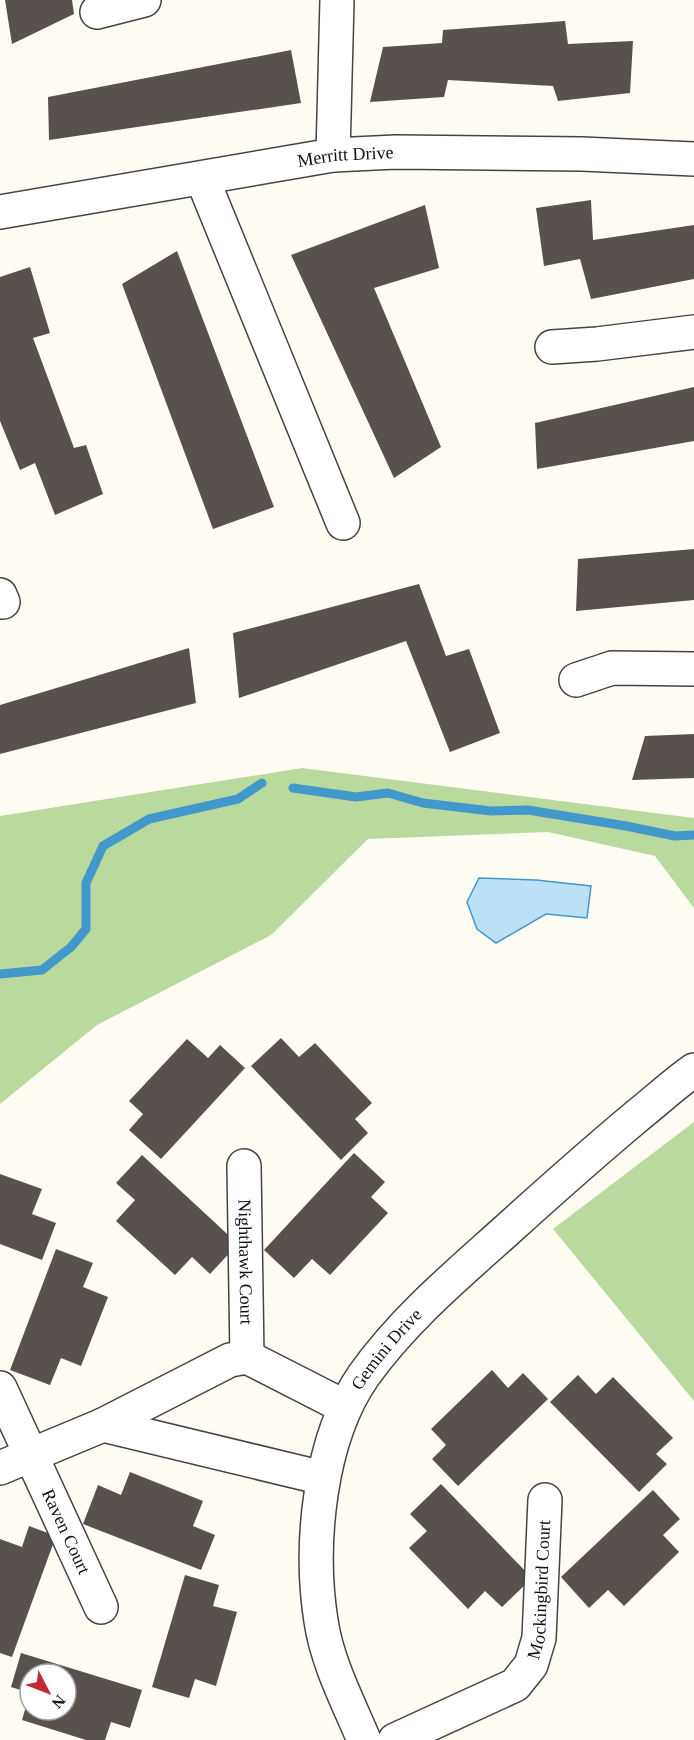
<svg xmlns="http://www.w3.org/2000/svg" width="694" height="1740" viewBox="0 0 694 1740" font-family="'Times New Roman',serif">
	<rect width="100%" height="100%" fill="#fffcf4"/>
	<path fill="#bada9d" d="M302 768 694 818V908L655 856 548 832 368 839 271 935 97 1025 0 1104V816Z
		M694 1122V1401L553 1229Z"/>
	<path fill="#bae1f5" stroke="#4298cb" stroke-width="1.5" d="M479 878 536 880 591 886 587 918 546 914 496 943 477 929 467 902Z"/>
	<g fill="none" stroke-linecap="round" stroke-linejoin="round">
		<path stroke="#4298cb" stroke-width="9" d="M293 788 356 797 388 793 423 803 491 811 528 810 626 826 675 836 694 835
			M0 974 42 970 71 947 86 929V883L103 846 149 819 238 799 262 783"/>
	</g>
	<path fill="#59514d" d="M5 0H72L74 14 12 44Z
		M565 21 568 44 633 41 630 93 558 101 553 86 448 80 444 97 370 102 383 47 442 43 443 30Z
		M291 50 301 103 49 140 48 97Z
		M591 200 593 240 694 225V279L591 299 580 259 544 266 536 208Z
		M425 205 439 268 374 288 441 447 394 478 291 255Z
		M177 251 274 507 213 529 122 284Z
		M30 267 50 333 33 338 74 448 86 445 103 494 55 515 35 463 20 470 0 421V277Z
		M694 387V441L537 469 535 423Z
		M694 549V600L576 611 578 559Z
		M419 584 446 656 469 649 500 733 450 752 406 641 239 698 233 633Z
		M189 648 196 703 0 754V705Z
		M694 734V778L632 780 645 736Z
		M281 1038 299 1057 315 1043 372 1103 355 1119 368 1133 341 1160 251 1066Z
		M187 1039 208 1058 220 1045 245 1068 161 1159 129 1130 143 1114 129 1101Z
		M354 1153 385 1182 371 1197 388 1213 330 1275 312 1259 294 1278 264 1250Z
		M142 1155 238 1244 210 1274 192 1257 175 1275 116 1221 135 1200 116 1183Z
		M0 1174 42 1189 32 1214 56 1223 42 1260 0 1244Z
		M56 1249 93 1263 83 1287 108 1297 81 1366 61 1358 50 1385 10 1370Z
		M492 1370 508 1388 523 1373 548 1399 458 1486 432 1459 446 1445 431 1429Z
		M578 1375 596 1394 613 1377 673 1438 656 1454 667 1464 639 1492 550 1402Z
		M130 1472 203 1501 193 1526 215 1535 201 1570 83 1524 98 1485 121 1495Z
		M441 1484 532 1578 502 1607 485 1591 468 1609 409 1548 427 1531 410 1514Z
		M653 1490 680 1519 663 1535 679 1552 624 1606 608 1590 589 1608 561 1577Z
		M29 1526 56 1536 12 1657 0 1653V1539L22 1547Z
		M185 1575 219 1585 213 1606 237 1612 216 1686 195 1679 189 1698 152 1687Z
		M21 1653 142 1690 130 1728 111 1722 105 1740H86L22 1720 29 1696 30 1710H66V1674H30V1693L11 1687Z"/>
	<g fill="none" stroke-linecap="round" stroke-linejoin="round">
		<defs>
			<g id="minor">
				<path d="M97 12 144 0"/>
				<path d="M333 155 337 0"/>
				<path d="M202 178 343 523"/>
				<path id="s1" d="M0 212 333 155 396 152 582 154 694 159"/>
				<path d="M552 347 597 344 694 332"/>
				<path d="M0 595 3 602"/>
				<path d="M576 680 612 668 694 669"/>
				<path id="s2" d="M244 1166 247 1357"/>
				<path id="s3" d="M0 1388 101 1607"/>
				<path d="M103 1425 323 1478"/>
				<path d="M0 1468 103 1425 230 1360 247 1357 345 1407"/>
				<path id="s4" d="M364 1740C348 1702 327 1662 321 1621 309 1545 319 1439 364 1375 404 1319 457 1275 507 1230 550 1191 593 1153 637 1116 656 1101 674 1084 694 1070"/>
				<path id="s5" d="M395 1740 515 1685 531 1665 539 1638 545 1500"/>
			</g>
		</defs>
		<use href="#minor" stroke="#444" stroke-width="36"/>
		<use href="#minor" stroke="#fff" stroke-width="33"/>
	</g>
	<g text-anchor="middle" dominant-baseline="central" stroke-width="6" stroke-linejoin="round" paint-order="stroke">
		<g font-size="18" fill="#111" stroke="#fff">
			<text stroke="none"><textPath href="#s1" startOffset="350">Merritt Drive</textPath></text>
			<text stroke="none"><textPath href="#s2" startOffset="96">Nighthawk Court</textPath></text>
			<text stroke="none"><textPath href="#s4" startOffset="416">Gemini Drive</textPath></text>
			<text stroke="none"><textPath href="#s3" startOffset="158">Raven Court</textPath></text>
			<text stroke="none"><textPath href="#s5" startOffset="234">Mockingbird Court</textPath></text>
		</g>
	</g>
	<g transform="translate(48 1692) rotate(132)"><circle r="28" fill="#ffffff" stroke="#a0a0a0" stroke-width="1.5"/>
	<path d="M0-4.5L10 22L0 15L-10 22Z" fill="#bf2a35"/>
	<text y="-9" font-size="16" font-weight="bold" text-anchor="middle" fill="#111111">N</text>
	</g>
</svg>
